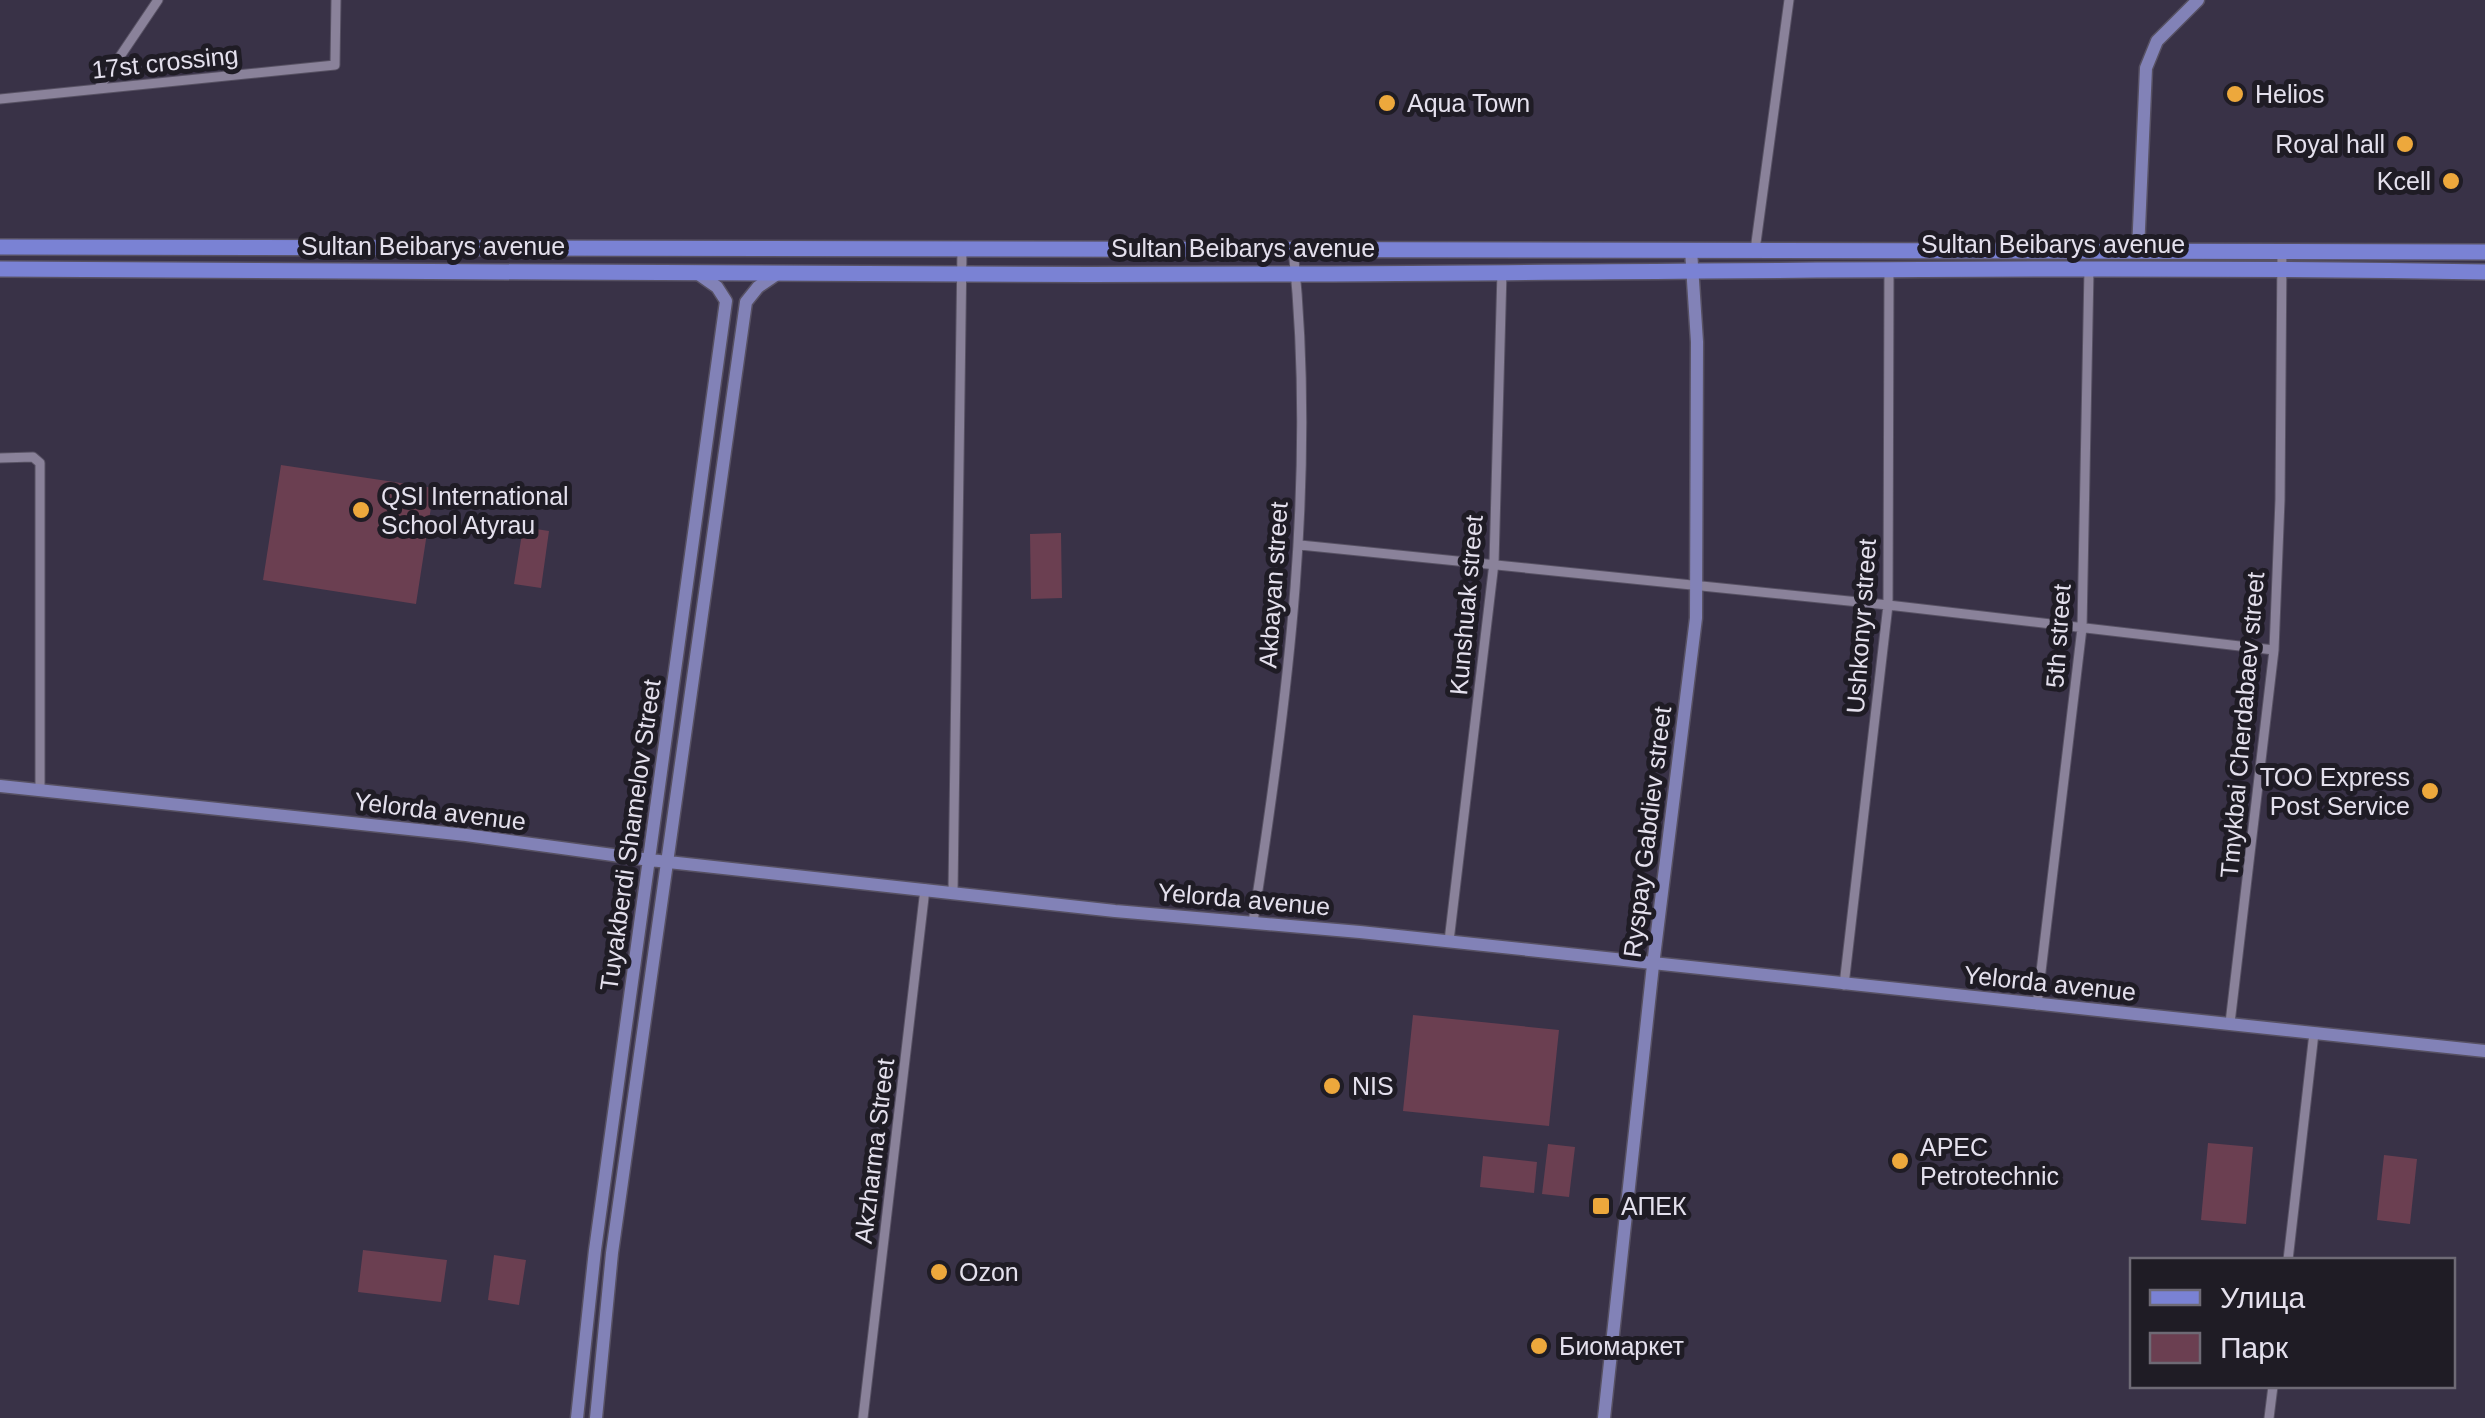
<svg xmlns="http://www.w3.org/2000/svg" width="2485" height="1418" viewBox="0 0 2485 1418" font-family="Helvetica,sans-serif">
	<rect width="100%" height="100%" fill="#393247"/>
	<path fill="#6b3f51" d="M281 465 434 488 416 604 263 580Z
		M523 527 549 531 541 588 514 584Z
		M1061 533 1062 598 1031 599 1030 534Z
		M1413 1015 1559 1030 1549 1126 1403 1111Z
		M2208 1143 2253 1147 2246 1224 2201 1220Z
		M1548 1144 1575 1147 1569 1197 1542 1194Z
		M2384 1155 2417 1159 2410 1224 2377 1220Z
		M1483 1156 1537 1162 1534 1193 1480 1187Z
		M363 1250 447 1260 441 1302 358 1292Z
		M494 1255 526 1260 519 1305 488 1300Z"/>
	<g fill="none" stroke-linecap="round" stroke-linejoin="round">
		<defs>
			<path id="street" d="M98 89 158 0
				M0 99 335 65 336 0
				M1755 250 1789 0
				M0 458 33 457 40 463V791
				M1300 545 1888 605 2274 650
				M953 891 962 249
				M1253 922C1288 700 1317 474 1293 249
				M1449 941 1494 563 1502 271
				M1844 985 1888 605 1889 268
				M2037 1005 2082 628 2089 269
				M2230 1023 2274 650 2280 500 2282 250
				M2288 1260 2314 1033
				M863 1418 925 889
				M2269 1418 2273 1386"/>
			<path id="secondary" d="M2138 251 2146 68 2157 41 2198 0
				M0 786 466 835 650 860 1115 911 1360 932 2485 1051
				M577 1418 595 1250 726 301 717 287 697 273
				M596 1418 612 1253 746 302 758 287 777 274
				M1604 1418 1653 965 1696 618 1697 342 1691 250"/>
			<path id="primary" d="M0 247 2485 252
				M0 269C433 271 866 276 1299 274 1694 272 2089 265 2485 272"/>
		</defs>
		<use href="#street" stroke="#575163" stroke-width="11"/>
		<use href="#secondary" stroke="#575163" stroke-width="15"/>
		<use href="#primary" stroke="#575163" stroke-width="18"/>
		<use href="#street" stroke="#8a829a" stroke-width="9"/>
		<use href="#secondary" stroke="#8282b7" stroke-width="12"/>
		<use href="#primary" stroke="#7a82d4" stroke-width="15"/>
	</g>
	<g fill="#eda83c" stroke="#1f1c25" stroke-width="4">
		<circle cx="2235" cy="94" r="10"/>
		<circle cx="1387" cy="103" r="10"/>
		<circle cx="2405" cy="144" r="10"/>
		<circle cx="2451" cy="181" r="10"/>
		<circle cx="361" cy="510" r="10"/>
		<circle cx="2430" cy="791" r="10"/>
		<circle cx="1332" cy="1086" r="10"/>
		<circle cx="1900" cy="1161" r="10"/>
		<rect x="1591" y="1196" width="20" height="20" rx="5"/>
		<circle cx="939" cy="1272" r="10"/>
		<circle cx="1539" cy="1346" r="10"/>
	</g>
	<g text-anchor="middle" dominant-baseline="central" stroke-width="10" stroke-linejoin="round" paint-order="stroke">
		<g font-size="25" fill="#e4e0ed" stroke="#1f1c25">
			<text transform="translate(165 62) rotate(-6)">17st crossing</text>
			<text x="2053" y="244">Sultan Beibarys avenue</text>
			<text x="433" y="246">Sultan Beibarys avenue</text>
			<text x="1243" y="248">Sultan Beibarys avenue</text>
			<text transform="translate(1273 585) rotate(-86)">Akbayan street</text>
			<text transform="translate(1466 605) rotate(-85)">Kunshuak street</text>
			<text transform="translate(1861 626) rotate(-86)">Ushkonyr street</text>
			<text transform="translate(2058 636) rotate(-86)">5th street</text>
			<text transform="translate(2242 725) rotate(-85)">Tmykbai Cherdabaev street</text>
			<text transform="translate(440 811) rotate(7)">Yelorda avenue</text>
			<text transform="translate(1647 832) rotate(-83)">Ryspay Gabdiev street</text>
			<text transform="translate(630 835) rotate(-82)">Tuyakberdi Shamelov Street</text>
			<text transform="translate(1244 899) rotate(5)">Yelorda avenue</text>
			<text transform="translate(2050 983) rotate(6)">Yelorda avenue</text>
			<text transform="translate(874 1151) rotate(-83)">Akzharma Street</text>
		</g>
		<g font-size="25" fill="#e4e0ed" stroke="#1f1c25" text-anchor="start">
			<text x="2255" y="94">Helios</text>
			<text x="1407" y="103">Aqua Town</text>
			<text x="2385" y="144" text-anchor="end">Royal hall</text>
			<text x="2431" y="181" text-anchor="end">Kcell</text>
			<text x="381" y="496">QSI International<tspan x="381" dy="29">School Atyrau</tspan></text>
			<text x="2410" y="777" text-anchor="end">ТОО Express<tspan x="2410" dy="29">Post Service</tspan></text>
			<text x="1352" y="1086">NIS</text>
			<text x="1920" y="1147">APEC<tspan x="1920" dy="29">Petrotechnic</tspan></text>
			<text x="1621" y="1206">АПЕК</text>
			<text x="959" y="1272">Ozon</text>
			<text x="1559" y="1346">Биомаркет</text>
		</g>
	</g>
	<rect x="2130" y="1258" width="325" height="130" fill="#1f1c25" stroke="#6e6a75" stroke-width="2.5"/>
	<rect x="2150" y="1290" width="50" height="15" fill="#7a82d4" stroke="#6e6a75" stroke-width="2.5"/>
	<text x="2220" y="1308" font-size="30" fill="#e4e0ed">Улица</text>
	<rect x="2150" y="1333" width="50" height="30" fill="#6b3f51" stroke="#6e6a75" stroke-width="2.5"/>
	<text x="2220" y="1358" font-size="30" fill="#e4e0ed">Парк</text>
</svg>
